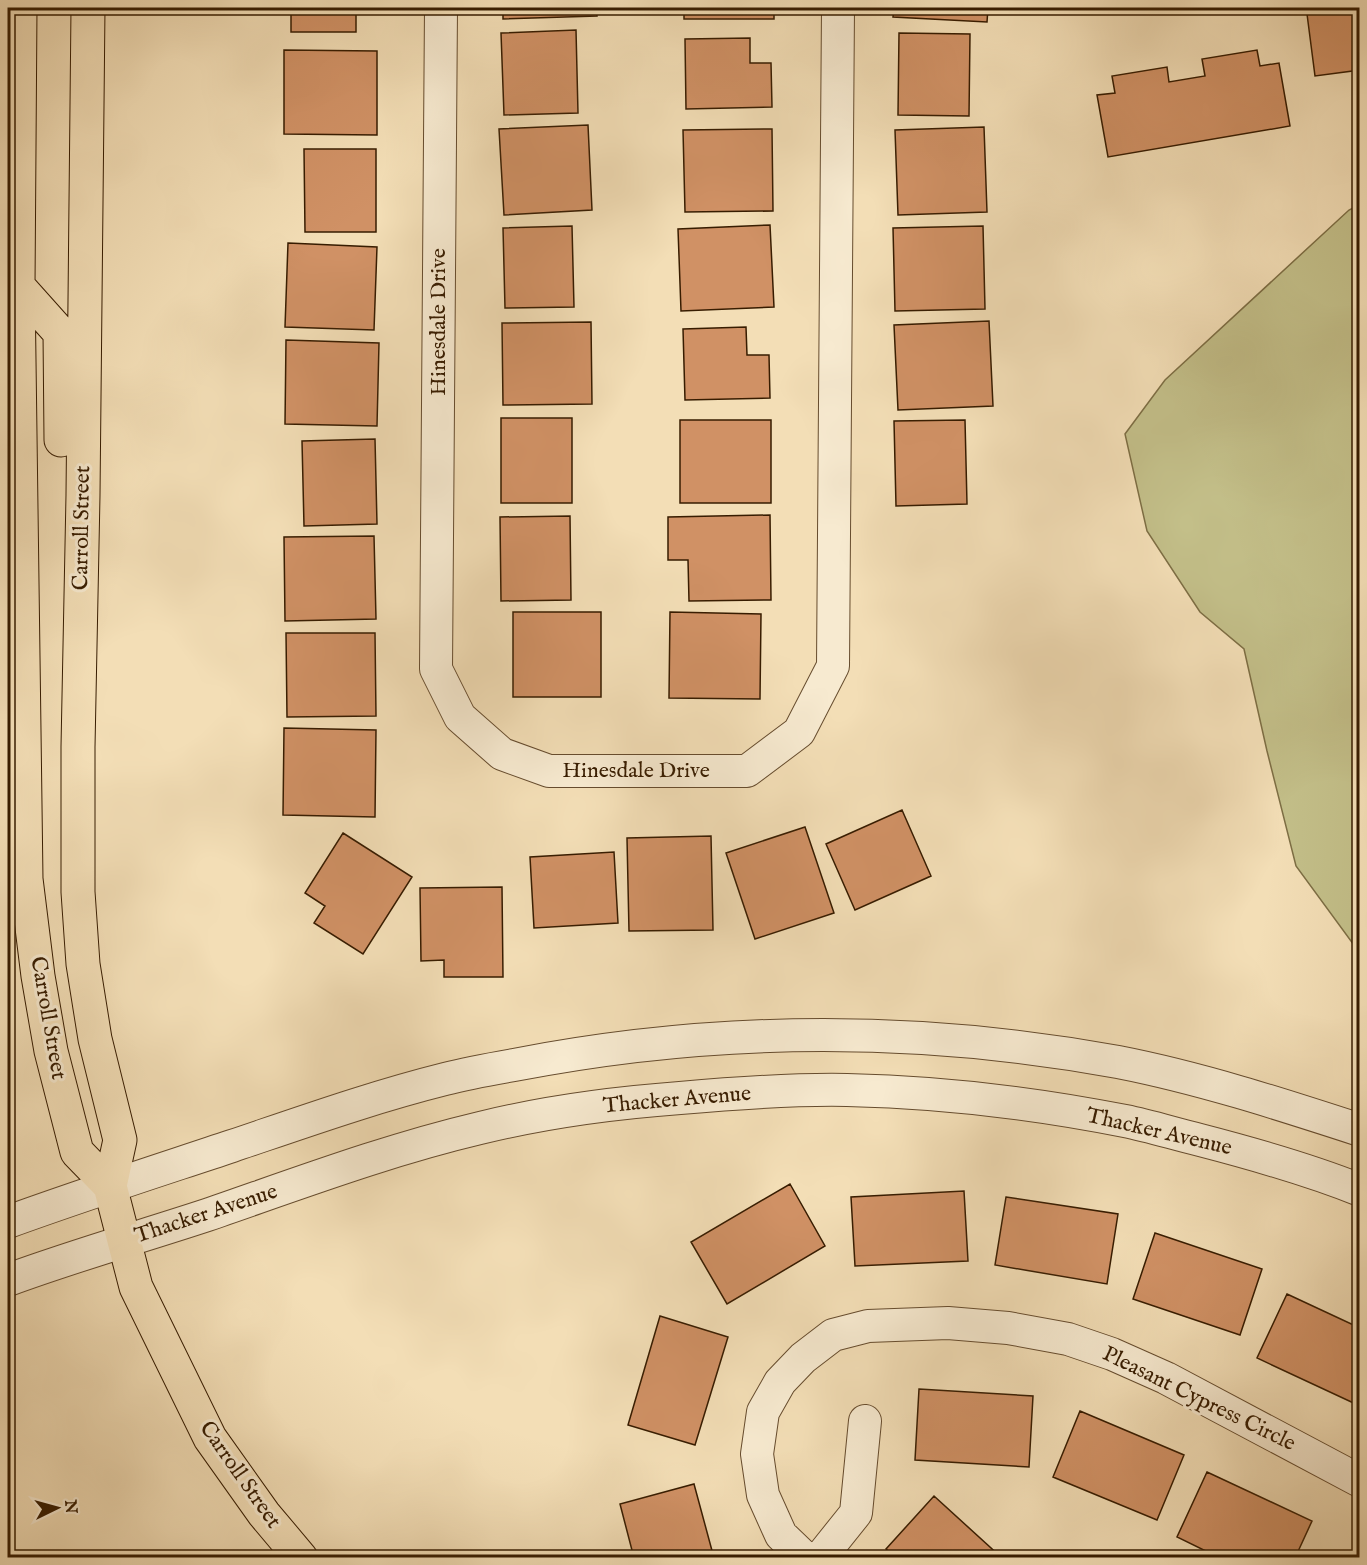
<svg xmlns="http://www.w3.org/2000/svg" width="1367" height="1565" viewBox="0 0 1367 1565" font-family="'IM FELL English',serif">
	<rect width="100%" height="100%" fill="#f3deb6"/>
	<filter id="stains"><feTurbulence type="fractalNoise" baseFrequency=".00333" numOctaves="4"/><feColorMatrix values="0 0 0 0 .2 0 0 0 0 .09 0 0 0 0 .02 0 0 0 .5 -.17"/></filter>
	<radialGradient id="worn" r=".72"><stop offset=".6" stop-color="#630" stop-opacity="0"/><stop offset="1" stop-color="#630" stop-opacity=".3"/></radialGradient>
	<path fill="#c3bf89" stroke="#7d6e44" stroke-width="1.5" d="M1359 205V952L1296 866 1267 751 1244 649 1200 612 1147 531 1125 434 1165 380 1349 210Z"/>
	<path fill="#d09165" stroke="#371c00" stroke-width="1.5" d="M291 8H356V32H291Z
		M503 8H596L597 16 503 19Z
		M684 8H774V19H684Z
		M894 8H988L987 22 893 17Z
		M1326 8H1360V70L1315 76 1307 14 1327 12Z
		M576 30 578 113 504 115 501 33Z
		M899 33 970 34 969 116 898 115Z
		M750 38V63H771L772 107 686 109 685 39Z
		M284 50 377 51V135L284 134Z
		M1257 50 1260 66 1279 63 1290 126 1108 157 1097 95 1115 93 1112 76 1167 67 1169 82 1205 76 1202 59Z
		M588 125 592 210 504 215 499 129Z
		M984 127 987 212 898 215 895 130Z
		M772 129 773 211 685 212 683 130Z
		M304 149H376V232H305Z
		M770 225 774 307 681 311 678 229Z
		M572 226 574 307 505 308 503 228Z
		M983 226 985 309 895 311 893 228Z
		M288 243 377 247 374 330 285 327Z
		M989 321 993 406 898 410 894 325Z
		M591 322 592 404 503 405 502 323Z
		M746 327 747 355H769L770 398 685 400 683 329Z
		M286 340 379 343 377 426 285 424Z
		M501 418H572V503H501Z
		M680 420H771V503H680Z
		M965 420 967 504 896 506 894 421Z
		M375 439 377 524 304 526 302 441Z
		M770 515 771 600 689 601 688 560H668V517Z
		M570 516 571 600 501 601 500 517Z
		M374 536 376 619 285 621 284 537Z
		M513 612H601V697H513Z
		M670 612 761 614 760 699 669 698Z
		M286 633H375L376 716 287 717Z
		M284 728 376 730 375 817 283 815Z
		M902 810 931 876 855 910 826 844Z
		M805 827 834 913 755 939 726 853Z
		M343 833 412 877 363 954 314 923 325 906 305 893Z
		M711 836 713 930 629 931 627 838Z
		M614 852 618 923 534 928 530 857Z
		M502 887 503 977H444V960L421 961 420 888Z
		M790 1184 825 1246 727 1304 691 1242Z
		M964 1191 968 1261 855 1266 851 1197Z
		M1006 1197 1118 1214 1107 1284 995 1265Z
		M1155 1233 1262 1269 1240 1335 1133 1299Z
		M1287 1294 1360 1328V1406L1257 1358Z
		M660 1316 728 1337 695 1445 628 1425Z
		M919 1389 1033 1396 1029 1467 915 1460Z
		M1080 1411 1184 1455 1157 1520 1053 1477Z
		M1207 1472 1312 1521 1295 1558H1220L1177 1537Z
		M694 1484 714 1558H634L620 1504Z
		M934 1496 1002 1558H896L886 1549Z"/>
	<g fill="none" stroke-linecap="round" stroke-linejoin="round">
		<defs>
			<path id="minor" d="M441 8 436 669 460 717 502 754 549 771H747L799 732 833 666 838 8
				M8 1222C82 1195 157 1171 232 1146 303 1122 373 1097 445 1079 468 1073 491 1069 514 1065 715 1026 916 1025 1118 1062 1200 1078 1280 1104 1360 1130
				M8 1280C73 1256 140 1237 207 1215 297 1184 387 1150 480 1128 545 1112 613 1103 680 1098 736 1093 792 1089 847 1090 940 1092 1034 1103 1125 1121 1150 1126 1175 1134 1200 1140 1254 1154 1308 1169 1360 1190
				M805 1558 781 1535 763 1495 757 1454 763 1412 780 1382 803 1358 833 1335 868 1326 948 1323 1008 1328 1068 1339 1112 1354 1166 1378 1360 1481
				M820 1558 856 1513 865 1421"/>
			<path id="major" d="M20 8 18 286 26 879 38 976 51 1051 77 1152 110 1186
				M88 8 83 495 78 747V892L83 964 95 1039 120 1140 110 1186 136 1287 210 1438 264 1514 301 1558
				M18 286 60 333 61 440"/>
		</defs>
		<use href="#minor" stroke="#664c2e" stroke-width="34"/>
		<use href="#major" stroke="#371c00" stroke-width="35"/>
		<use href="#minor" stroke="#f7ead0" stroke-width="32"/>
		<use href="#major" stroke="#f3deb6" stroke-width="33"/>
	</g>
	<g text-anchor="middle" dominant-baseline="central" stroke-width="6" stroke-linejoin="round" paint-order="stroke">
		<g font-size="22" fill="#371c00" stroke="#f7ead0">
			<text transform="translate(439 322) rotate(-90)">Hinesdale Drive</text>
			<text transform="translate(82 528) rotate(-89)">Carroll Street</text>
			<text x="636" y="771">Hinesdale Drive</text>
			<text transform="translate(48 1018) rotate(80)">Carroll Street</text>
			<text transform="translate(677 1100) rotate(-5)">Thacker Avenue</text>
			<text transform="translate(1159 1132) rotate(13)">Thacker Avenue</text>
			<text transform="translate(206 1214) rotate(-18)">Thacker Avenue</text>
			<text transform="translate(1199 1399) rotate(26)">Pleasant Cypress Circle</text>
			<text transform="translate(240 1475) rotate(55)">Carroll Street</text>
		</g>
	</g>
	<rect width="1367" height="1565" fill="none" stroke="#f3deb6" stroke-width="30"/>
	<rect x="9" y="9" width="1349" height="1547" fill="none" stroke="#371c00" stroke-width="3"/>
	<rect x="15" y="15" width="1337" height="1535" fill="none" stroke="#371c00" stroke-width="1.5"/>
	<g transform="translate(57 1508) rotate(85)" stroke="#f7ead0" stroke-width="4.5" paint-order="stroke">
	<path d="M0-4.5L10 22L0 15L-10 22Z" fill="#371c00"/>
	<text y="-9" font-size="16" font-weight="bold" text-anchor="middle" fill="#371c00">N</text>
	</g>
	<rect width="100%" height="100%" filter="url(#stains)"/>
	<rect width="100%" height="100%" fill="url(#worn)"/>
</svg>
